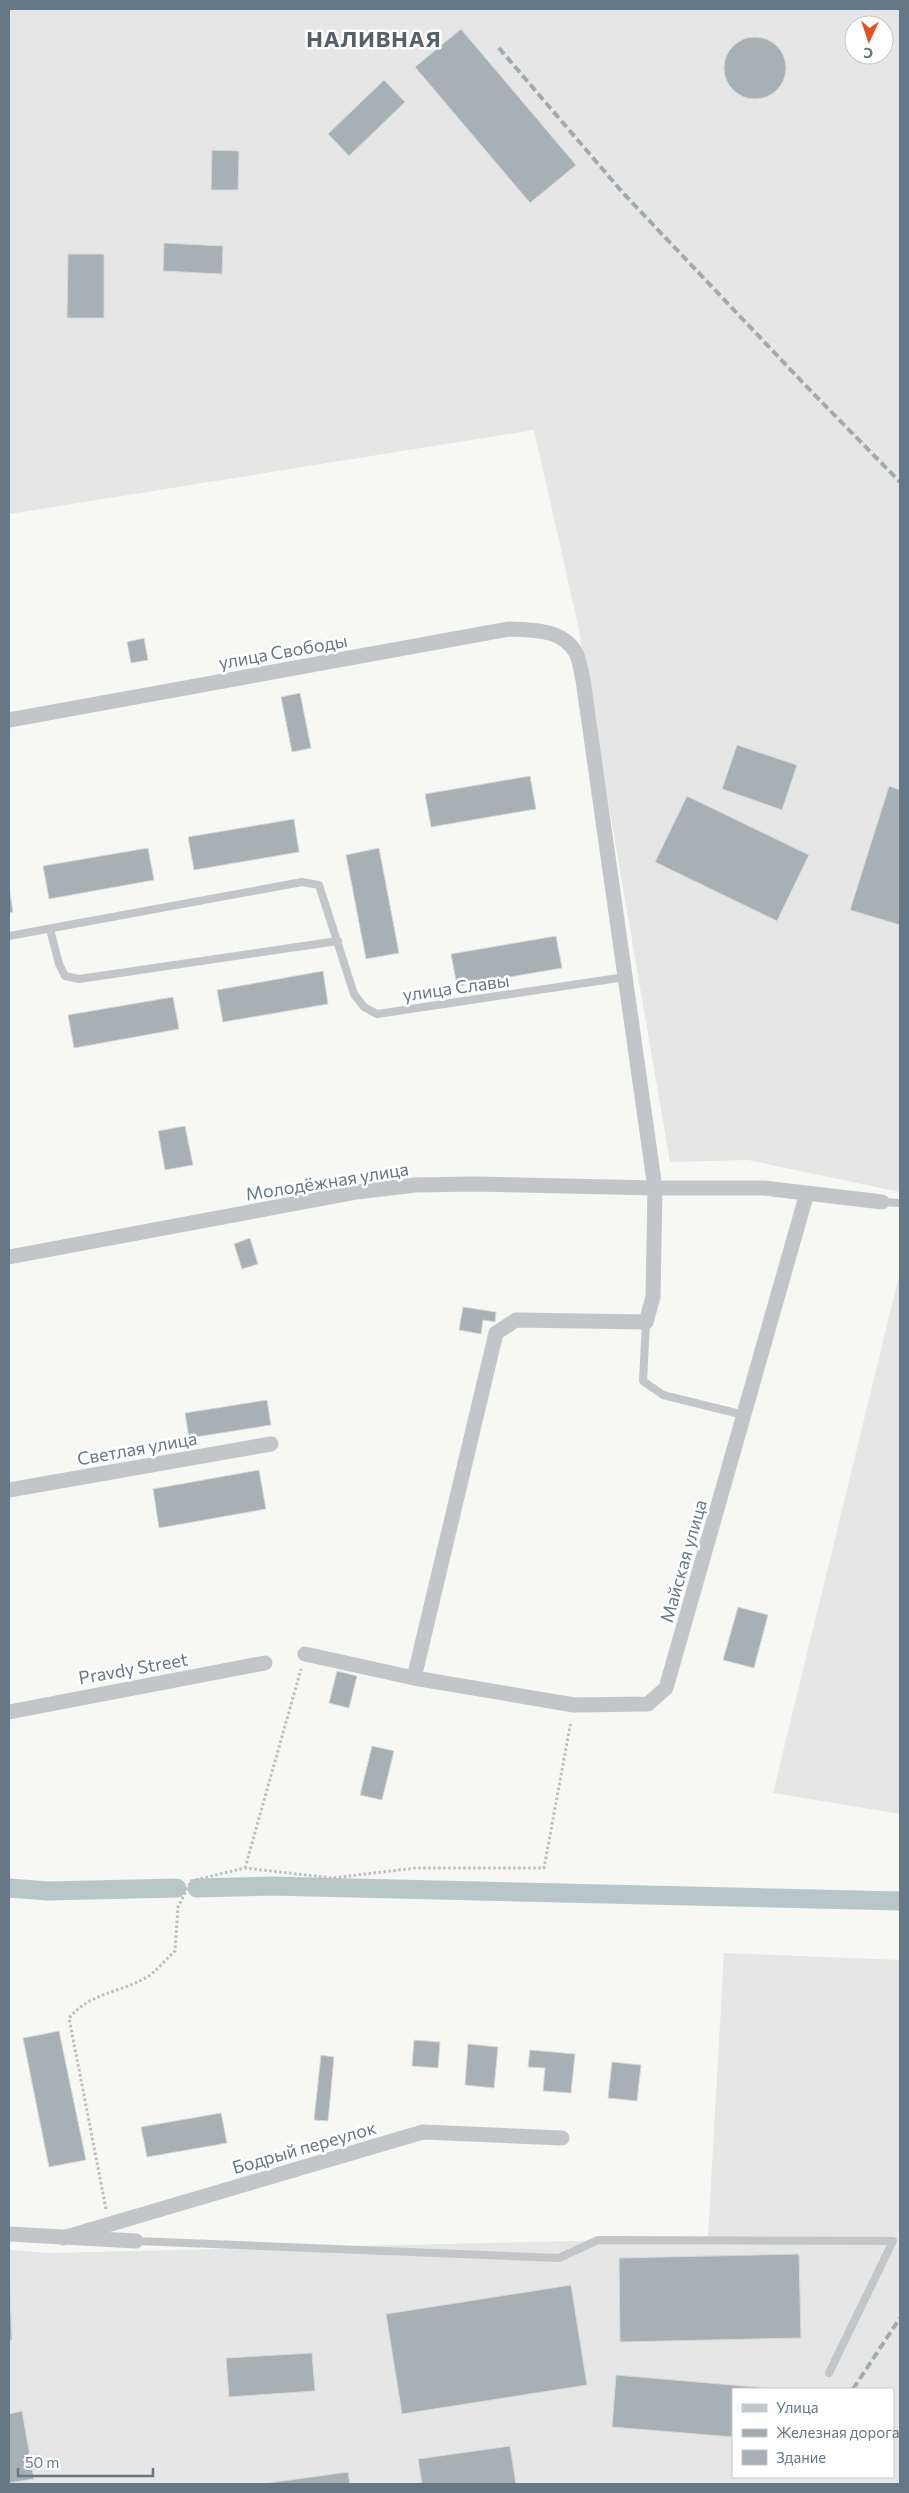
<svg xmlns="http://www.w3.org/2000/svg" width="909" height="2493" viewBox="0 0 909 2493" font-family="Commissioner,sans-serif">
	<rect width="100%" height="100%" fill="#f7f7f4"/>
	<path fill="#e5e6e5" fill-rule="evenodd" d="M9 9H900V1192L748 1160 670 1162 578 625 534 430 9 514ZM854 25H884V55H854Z
		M900 1272V1814L773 1793Z
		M724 1953 900 1960V2484H9V2250L49 2253 708 2238ZM733 2389H893V2477H733Z"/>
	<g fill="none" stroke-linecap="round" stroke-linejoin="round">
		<path stroke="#b8c5c9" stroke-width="19" d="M9 1888 48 1891 177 1888
			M197 1888 270 1886 900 1901"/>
	</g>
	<path fill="#a7b0b5" stroke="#d9d9d6" d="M461 29 576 165 530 203 415 67Z
		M724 68a31 31 0 1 1 62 0a31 31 0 1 1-62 0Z
		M384 80 405 102 349 156 328 134Z
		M212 150 239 151 238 190H211Z
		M164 243 223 246 222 274 163 271Z
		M68 254H104V318H67Z
		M144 638 148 660 131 663 127 642Z
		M300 693 311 748 292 752 281 697Z
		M737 745 797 765 782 810 722 789Z
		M530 776 536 809 431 827 425 794Z
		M889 786 900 790V925L850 910Z
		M687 796 809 855 777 921 655 862Z
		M294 819 299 852 194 870 188 837Z
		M148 848 154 880 49 899 43 866Z
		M379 848 399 953 366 959 346 855Z
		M9 887 13 912 9 913Z
		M556 936 562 968 457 986 451 954Z
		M323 971 328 1004 223 1022 217 990Z
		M173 997 179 1029 74 1048 68 1015Z
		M185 1126 193 1165 165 1170 158 1131Z
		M250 1238 258 1264 242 1269 234 1244Z
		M463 1307 496 1312 495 1322 483 1320 481 1334 459 1330Z
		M267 1400 271 1425 189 1438 185 1413Z
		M259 1470 266 1509 159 1528 153 1489Z
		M738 1607 768 1615 754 1668 723 1660Z
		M337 1671 357 1676 349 1708 329 1703Z
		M372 1746 394 1751 382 1800 360 1795Z
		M59 2031 86 2160 49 2167 23 2038Z
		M414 2040 440 2042 438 2068 412 2066Z
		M468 2044 498 2047 494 2088 465 2085Z
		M530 2050 575 2054 571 2093 543 2091 545 2068 528 2067Z
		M321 2055 334 2057 328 2121 314 2120Z
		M612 2062 641 2065 637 2101 608 2098Z
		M221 2113 227 2143 147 2157 141 2127Z
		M799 2254 801 2338 620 2342 619 2258Z
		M9 2272 12 2340H9Z
		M571 2285 587 2385 402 2414 386 2314Z
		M312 2353 315 2391 229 2397 226 2358Z
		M616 2375 779 2389H733V2437L612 2427Z
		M22 2411 34 2479 9 2483V2414Z
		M510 2446 516 2484H422L418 2459Z
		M348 2472 350 2484H261Z"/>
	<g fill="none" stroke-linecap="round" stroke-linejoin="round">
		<path stroke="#bcbfc1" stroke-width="3" stroke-dasharray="2.5 2.5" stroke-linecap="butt" d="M245 1868 301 1669
			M106 2209 69 2018C91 1992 120 1993 147 1977 157 1971 166 1959 175 1951L178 1907 191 1881 245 1868 332 1878 416 1868H544L571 1721"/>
		<path stroke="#c2c6c9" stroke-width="8" d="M50 929 59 964 65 976 79 979 338 941
			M9 936 302 882 319 885 354 994 364 1007 377 1014 625 977
			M882 1202 900 1203
			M646 1322 643 1381 663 1395 744 1415
			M136 2241 559 2258 598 2240 893 2241 829 2373"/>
		<path stroke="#c2c6c9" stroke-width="15" d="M9 720 509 629C533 630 563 629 576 653 580 661 581 672 583 680L655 1188 653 1297 646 1322 516 1320 496 1333 414 1678 574 1705 648 1704 666 1688 807 1193
			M9 1257 357 1192 415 1185 474 1184 655 1188H764L882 1202
			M9 1490 271 1444
			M305 1654 414 1678
			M9 1712 265 1663
			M9 2234 136 2241
			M63 2238 423 2132 562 2138"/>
		<path stroke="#a3aaaf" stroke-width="4" stroke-dasharray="8 4" stroke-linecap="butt" d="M499 48 623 193 807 387 900 482
			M853 2389 900 2318"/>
	</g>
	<g text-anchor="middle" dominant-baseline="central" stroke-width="5" stroke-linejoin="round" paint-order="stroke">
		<g font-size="18" fill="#667885" stroke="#fff">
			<text transform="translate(283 651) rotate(-10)">улица Свободы</text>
			<text transform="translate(456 987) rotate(-8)">улица Славы</text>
			<text transform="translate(327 1181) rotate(-9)">Молодёжная улица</text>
			<text transform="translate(137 1448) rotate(-10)">Светлая улица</text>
			<text transform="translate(683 1561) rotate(-74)">Майская улица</text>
			<text transform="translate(133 1668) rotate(-10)">Pravdy Street</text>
			<text transform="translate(304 2147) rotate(-16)">Бодрый переулок</text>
		</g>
		<g font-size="22" font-weight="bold" letter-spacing="1" fill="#54616a" stroke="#fff">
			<text x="374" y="38">НАЛИВНАЯ</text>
		</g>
	</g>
	<rect width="909" height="2493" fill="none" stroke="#667885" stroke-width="20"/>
	<rect x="732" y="2388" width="162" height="90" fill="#ffffff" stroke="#c2c9ce"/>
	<rect x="742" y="2404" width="25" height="8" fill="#c2c6c9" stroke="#c2c9ce"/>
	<text x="776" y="2413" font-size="15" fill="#667885">Улица</text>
	<rect x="742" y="2429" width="25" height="8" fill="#a3aaaf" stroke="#c2c9ce"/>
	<text x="776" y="2438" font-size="15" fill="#667885">Железная дорога</text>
	<rect x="742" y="2450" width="25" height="15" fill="#a7b0b5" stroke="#c2c9ce"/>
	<text x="776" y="2463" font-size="15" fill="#667885">Здание</text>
	<g transform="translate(869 40) rotate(183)"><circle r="24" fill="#ffffff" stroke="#c2c9ce"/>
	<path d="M0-4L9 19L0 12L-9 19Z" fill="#e54f26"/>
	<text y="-8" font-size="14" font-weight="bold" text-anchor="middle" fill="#667885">С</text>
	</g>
	<path d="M18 2468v8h135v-8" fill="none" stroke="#667885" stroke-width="2.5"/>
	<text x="25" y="2468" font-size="15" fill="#667885" stroke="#ffffff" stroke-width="4" paint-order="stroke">50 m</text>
</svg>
